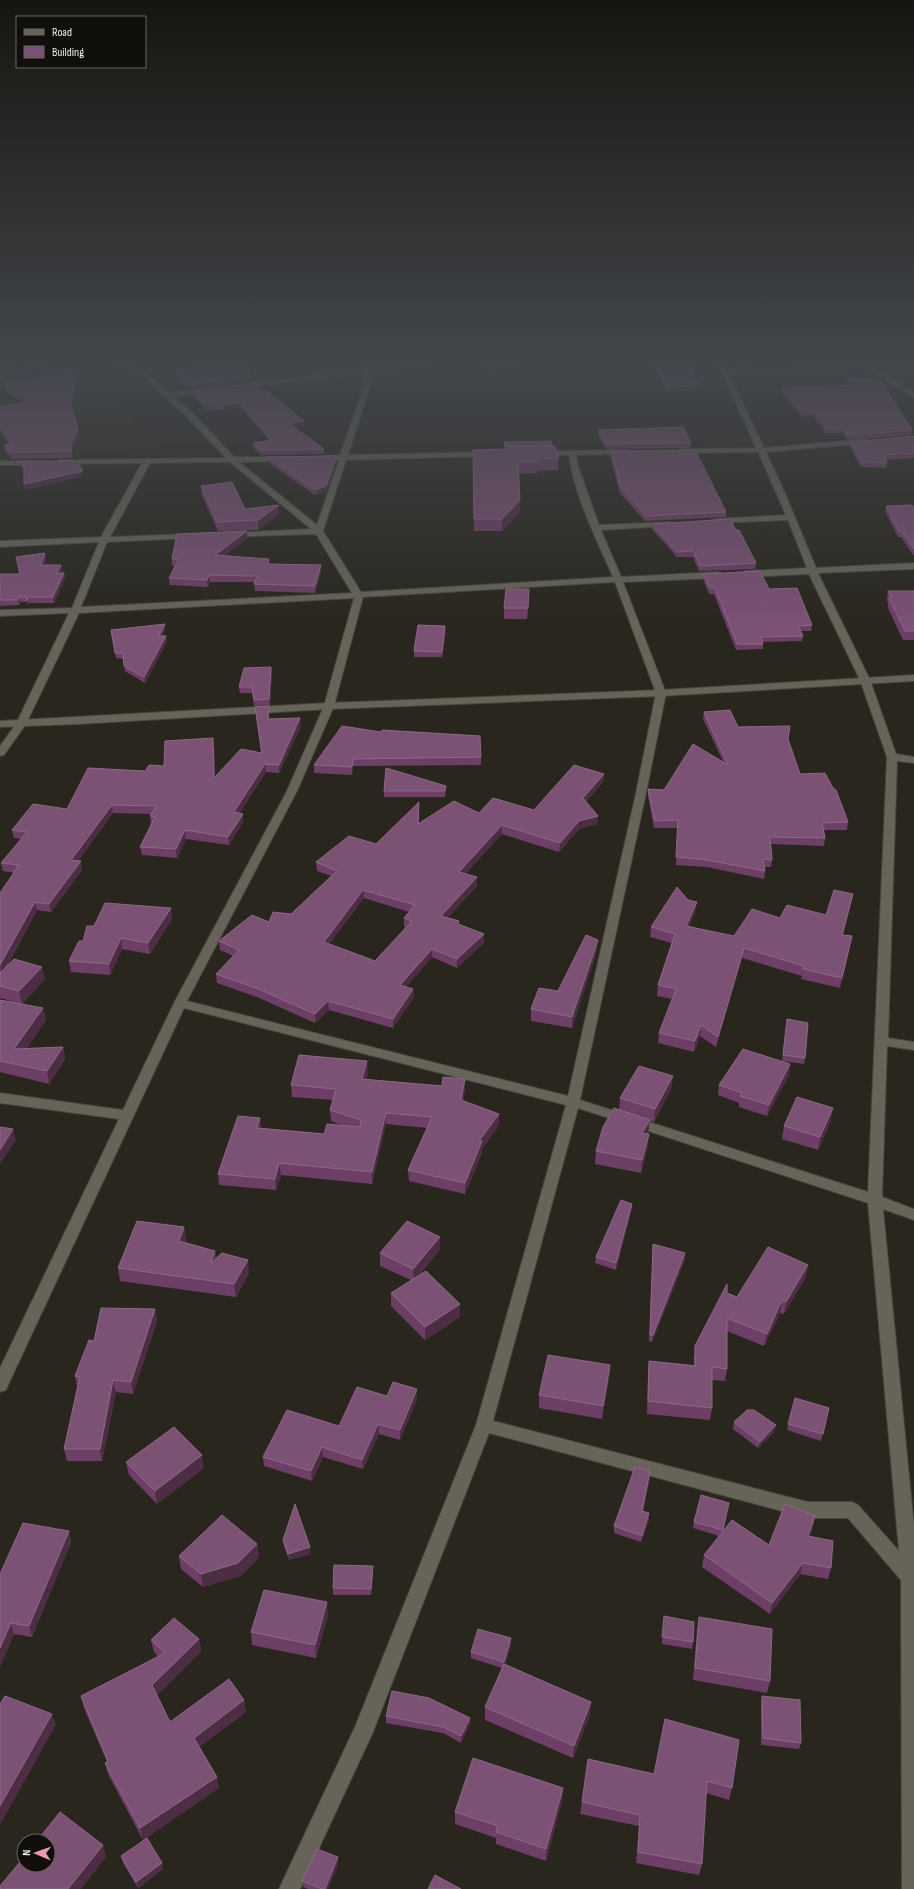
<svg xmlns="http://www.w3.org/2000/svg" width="914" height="1889" viewBox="0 0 914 1889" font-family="'Sofia Sans Condensed',sans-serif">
	<rect width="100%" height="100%" fill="#29261e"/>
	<path fill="#302c1d" d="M83 367 160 449 0 465V390Z"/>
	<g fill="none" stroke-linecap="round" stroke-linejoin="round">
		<defs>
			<path id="street" d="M46 361H55L0 379V375Z
				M108 361C135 361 150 376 169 393L210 389V391L208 392 173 396 192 412 234 457H286V461H283L239 462 317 525 339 460H320L316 458 320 456 340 455 364 386V373L240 388 237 386 238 385 364 369V361H370V368L430 361H448L445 363 370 372V386L348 455 489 452 493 454 489 456 346 460 323 531 361 592 613 577C596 538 575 498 569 455H542L538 453 542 451 628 450 629 452 625 454 576 455 578 466 599 525 669 522 673 524 669 526 601 530 621 577 719 572 723 575 719 578 623 582 666 693 646 793 580 1100 868 1192 887 757 860 680 809 574 745 577 741 574 745 571 807 568 788 520 715 523 711 521 715 519 786 515 758 452 680 453 676 451 680 449 756 448 717 361H723L728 372 734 371V369L753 361H761L739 371 867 363 914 366V370L874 367 914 392V397L866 367 730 376 764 448 867 439 871 441 867 443 766 452 787 498 816 568 914 563V569L818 573 870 680 896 754 914 757V763L897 761 888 1038 914 1042V1050L887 1046 882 1197 914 1209V1220L883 1209 914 1527V1889H902L901 1580 848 1518H808L489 1433 373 1732 300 1889H279L355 1727 476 1425 566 1105 184 1008 8 1385 6 1390 0 1392V1368L119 1119 0 1103V1093L123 1110 174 1003 287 791 324 706 354 598 79 613 26 724 4 755 0 756V746L16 724 69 613 0 616V610L72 608 99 542 0 547V541L101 537 142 463 62 464H59V460L226 458 186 416 140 373ZM230 462 311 529 230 533H227V537L316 534 352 593 81 607 107 542 192 538 196 536 192 534 110 537 150 463ZM615 582 656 693 636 793 568 1096 187 1001 297 791 334 706 363 597ZM578 1108 868 1203 899 1551 858 1505 852 1502H808L493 1421Z
				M0 461H35L39 463 35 465H0Z"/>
			<path id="secondary" d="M914 675V681L661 696 329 709 79 724 0 727V721L329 703 661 690Z"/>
		</defs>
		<use href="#street" stroke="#46443c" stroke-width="2"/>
		<use href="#secondary" stroke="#46443c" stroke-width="2"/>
		<use href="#street" fill="#666459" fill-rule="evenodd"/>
		<use href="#secondary" fill="#666459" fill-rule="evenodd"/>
	</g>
	<path fill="#6e3f66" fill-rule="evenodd" d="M482 361H528V365L486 370Z
		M659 361H688L695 373V378H694L701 390 668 393 655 369V364H661Z
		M75 370 76 377 72 408 78 429 79 436 72 451 73 458 13 459 5 452 4 445H9L0 430V406L22 403 5 390 4 383Z
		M176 371 252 377 253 381 188 389 176 375Z
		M847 378 912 430 911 435 847 440 843 433H825L821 424H818L814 416 802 417 781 392 782 388 848 385 847 383Z
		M193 390 261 392 304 421V426L294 427 324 449V454L261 455 253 448V443L269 440 241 408 223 410H206L193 395Z
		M598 430 691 443V448L606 449 598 435Z
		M914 436V458L885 460 887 463 886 468 861 467 850 447 851 442Z
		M504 442 552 445 559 458 558 470 538 471V473L519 474 520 512 502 531H474L473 450 505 449Z
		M611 451 726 512V517L645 521 620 493 610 456Z
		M267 457 336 463 327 491 315 495 268 462Z
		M19 461 83 476 25 490 24 484V470L20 466Z
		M201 486 245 509 279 514 258 530 218 531 202 495Z
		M886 506 914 508V556L901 537H898L885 511Z
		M652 524 736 530 756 563 755 569 699 571 693 557H677L652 529Z
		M247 538 224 556 269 564 321 565V572L315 593 255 591 254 584 255 582H210L208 587 170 585 169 578 175 566H172V559Z
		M45 553 46 559 44 565 62 571 61 573H64L65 578 54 603H29L27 606V602H20L19 605 0 606V574H19L16 557Z
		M703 574 769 589 812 625 811 631H801L803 636 802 641 763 642V649L736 650 714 594H709L703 579Z
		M888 591H914V640H903L888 608V604L887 600Z
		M529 600 527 619H504V608Z
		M111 630H165L162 636 167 642 145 683 125 671 123 659 116 658Z
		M446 631 442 657H414V651Z
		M271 667 272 673 270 705 254 706 252 693H240L239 687Z
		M269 706V719L301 726 279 773 266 772 239 813 243 822 229 845 186 839 177 858 142 855 140 847 151 825 150 816 151 814 113 813 78 861H81L82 870 51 912 37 910 6 968 45 979 22 1004 0 998V893L14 873 3 871 1 863 21 839 14 838 12 830 67 809 145 771 164 766 214 746 215 777 261 753 255 707Z
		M704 712 738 727 788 739 800 774 848 822 847 830H824L825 838 824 846 771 844 772 860 771 867H765V871L764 879 707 867 676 865 677 828H654L648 796V789L664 790 723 761 703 719Z
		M381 732 481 757V765L353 766 352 775 314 773V765Z
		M604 774 603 782 586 802 598 816 597 824 579 829 559 852 502 834 465 874 477 886 447 918 459 921V924L484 934V943L457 968 432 957 406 987 413 989 414 997 393 1028 329 1010 315 1023 257 997 217 983 216 974 233 956 220 950 219 941 291 914 331 876 317 871 316 862 376 844 419 802V823L479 813 534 810ZM364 898 409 912 404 918V927H406L375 961 329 944Z
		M446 786 445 797H384V791Z
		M853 894 851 904 843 935 850 946 840 988 801 979 802 976 742 958 716 1047 700 1036 694 1052 658 1043 659 1033 673 999 657 996 658 985 672 943 650 937 651 927 695 912 689 927 734 936 780 918 826 915Z
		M171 908 172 919 150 954 122 949 110 975 71 972 69 961 83 941 94 926Z
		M597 951 572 1028 531 1021V1009L558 991Z
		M0 1000 43 1008 46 1020 26 1049 63 1047 65 1059 49 1084 0 1072Z
		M787 1019 805 1058 804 1064 782 1061Z
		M790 1064 789 1075 767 1116 739 1107V1103L718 1095 719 1085Z
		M368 1072 366 1080 465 1090 463 1100 499 1125 482 1149V1153L465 1194 409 1181 408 1170 427 1128 386 1124 372 1184 281 1175 276 1190 219 1185 218 1174 260 1118 261 1128 324 1134 342 1125 331 1121 330 1110 333 1100 292 1097 291 1085Z
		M673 1076 671 1089 654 1122 649 1121 648 1133V1147L641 1173 595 1164 596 1151 619 1110 620 1098Z
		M831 1121 818 1150 782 1139 784 1126Z
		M632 1204 631 1211 616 1270 595 1263 596 1257Z
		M184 1227 186 1241V1243L215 1251 216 1259 249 1273 236 1297 120 1281 118 1268Z
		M440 1237V1250L419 1275 460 1304V1317L425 1340 391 1306V1293L411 1280 380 1266V1253Z
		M653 1244 685 1260 652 1342 649 1341Z
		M806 1277 784 1314 780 1313 764 1346 727 1331V1369L725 1381 712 1380V1408L710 1420 647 1414 648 1373 649 1361 694 1365V1358L695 1346 727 1293 737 1297Z
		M155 1309 157 1321 133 1394 116 1392 102 1461H67L64 1449 77 1387 75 1376 94 1341Z
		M610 1365 609 1378 602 1419 539 1408V1395Z
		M387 1396 417 1399 400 1440 379 1434 363 1469 323 1457 312 1481 264 1466 263 1457 339 1426Z
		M829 1408 821 1441 787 1430 788 1424Z
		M734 1422 776 1425 774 1432 758 1448 733 1429Z
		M126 1462 204 1468 157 1504 129 1475Z
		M650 1477 643 1511 649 1520 641 1542 614 1533V1526Z
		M728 1509 723 1531 769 1545 815 1516 813 1527 810 1536 831 1568 828 1579 800 1574 770 1614 702 1567 704 1555 719 1536 693 1528 694 1522Z
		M69 1531 71 1542 32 1637 14 1634 0 1667V1574Z
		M283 1540 311 1554 289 1560 284 1546Z
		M257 1544 259 1557 240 1576 203 1587 181 1569 179 1556Z
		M373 1572 371 1595H333V1588Z
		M328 1615 316 1658 252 1645 251 1632Z
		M664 1616 693 1642 692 1649 662 1644Z
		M699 1617 770 1681 767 1693 693 1680 697 1630Z
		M199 1639 201 1651 157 1695 170 1722 244 1700 246 1712 199 1747 219 1788 143 1840 108 1774 105 1763 107 1762 84 1708 81 1696 158 1657 154 1652 151 1640Z
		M511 1645 505 1665 590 1715 573 1758 485 1720V1707L502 1668 471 1658V1652Z
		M762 1696 801 1743 799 1749 761 1745V1702Z
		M386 1716 470 1724 461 1743 443 1733 386 1723Z
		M665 1719 732 1788 729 1800 706 1793 702 1864 699 1875 636 1863 639 1826 580 1814 582 1802 654 1774Z
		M563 1788 562 1801 546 1861 496 1844V1838L455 1824V1812Z
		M121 1856 162 1863 163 1869 138 1888 123 1863Z
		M338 1864 328 1889H308L303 1887 302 1881Z"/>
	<path fill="#4c2d44" d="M12 361H18L6 372 0 374V369Z
		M523 361H528V365L486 370V366Z
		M75 370 76 377 72 410 71 404Z
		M252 377 253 381 188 389V385Z
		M701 385V390L668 393V388Z
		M240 403 241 408 223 410V405Z
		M304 421V426L288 427V423Z
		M78 429 79 436 72 451 70 447Z
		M336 458V463L327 491 315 495V490Z
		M83 471V476L25 490 24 484Z
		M520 500V512L502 531V519Z
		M279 505V514L258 530V520Z
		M247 531V538L216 562 215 555Z
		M45 553 46 559 42 570 41 565Z
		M61 565 62 571 58 579 57 573Z
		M321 565V572L315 593V586Z
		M64 573 65 578 54 603 53 597Z
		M209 575 210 582 208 587 207 580Z
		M19 597 20 602 19 605 18 600Z
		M28 597 29 603 27 606V601Z
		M165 624V630L160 641 159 636Z
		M445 626 446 631 442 657V652Z
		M166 636 167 642 145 683 144 677Z
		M271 667 272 673 270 705 269 699Z
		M269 706V714L268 727V719Z
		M300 718 301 726 279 773V765Z
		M213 738 214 746 215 786 214 778Z
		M353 759V766L352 775V767Z
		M265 764 266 772 235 821 234 812Z
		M604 774 603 782 582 807 583 798Z
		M112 805 113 813 73 868 71 860Z
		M243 814V822L229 845 228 837Z
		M598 816 597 824 579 829 559 852 560 843 579 821Z
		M502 825V834L459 881V872Z
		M185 830 186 839 177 858 176 849Z
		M81 861 82 870 51 912 49 904Z
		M477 877V886L441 925V916Z
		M363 890 364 898 324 951V942Z
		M853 894 851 904 841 945 842 935Z
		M35 902 37 910 2 974 0 965Z
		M697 902 695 912 685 936 686 926Z
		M171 908 172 919 150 954 148 943Z
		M484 934V943L457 968V959Z
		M852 936 850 946 840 988 842 978Z
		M121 938 122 949 110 975 109 964Z
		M598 940 597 951 572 1028V1017Z
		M744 948 742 958 716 1047 718 1037Z
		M432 949V957L400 994V985Z
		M42 967 45 979 22 1004 19 991Z
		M413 989 414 997 393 1028V1019Z
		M328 1001 329 1010 315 1023V1014Z
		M43 1008 46 1020 17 1061 14 1049Z
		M701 1025 700 1036 694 1052 695 1041Z
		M63 1047 65 1059 49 1084 47 1071Z
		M367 1061 368 1072 363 1091 362 1079Z
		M790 1064 789 1075 767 1116 769 1105Z
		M673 1076 671 1089 654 1122 655 1109Z
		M465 1079V1090L461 1111V1100Z
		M833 1108 831 1121 818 1150 820 1137Z
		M386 1113V1124L372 1184V1172Z
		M499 1114V1125L482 1149V1153L465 1194V1183L479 1141Z
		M260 1118 261 1130 257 1128Z
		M650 1120 648 1133 641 1146 642 1133Z
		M13 1129 16 1140 0 1164V1150Z
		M649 1134 648 1147 641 1173 642 1160Z
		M279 1163 281 1175 276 1190 275 1179Z
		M632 1204 631 1211 616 1270V1263Z
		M184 1227 186 1241 181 1254 179 1241Z
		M440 1237V1250L414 1282 413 1269Z
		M215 1251 216 1264 211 1263Z
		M685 1253V1260L652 1342 653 1335Z
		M248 1260 249 1273 236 1297 234 1284Z
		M808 1265 806 1277 784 1314 786 1302Z
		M782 1300 780 1313 764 1346 767 1334Z
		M460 1304V1317L425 1340V1327Z
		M155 1309 157 1321 133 1394 131 1382Z
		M610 1365 609 1378 602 1419 603 1406Z
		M113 1380 116 1392 102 1461 100 1449Z
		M417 1389V1399L400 1440V1430Z
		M378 1424 379 1434 363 1469 362 1460Z
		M776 1425 774 1432 758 1448 760 1442Z
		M322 1447 323 1457 312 1481 311 1471Z
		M202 1455 204 1468 157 1504 155 1491Z
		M650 1471V1477L641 1517 642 1511Z
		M649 1513V1520L641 1542 642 1536Z
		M815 1516 813 1527 806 1547 808 1536Z
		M69 1531 71 1542 32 1637 29 1626Z
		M257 1544 259 1557 240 1576 203 1587 201 1574Z
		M310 1547 311 1554 289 1560 288 1554Z
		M803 1563 800 1574 770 1614 772 1603Z
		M373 1566V1572L371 1595V1589Z
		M327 1602 328 1615 316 1658 315 1645Z
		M11 1623 14 1634 0 1667V1648Z
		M511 1638V1645L504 1668V1662Z
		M199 1639 201 1651 155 1697 152 1685Z
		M244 1700 246 1712 196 1749 194 1738Z
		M591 1702 590 1715 573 1758 574 1746Z
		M52 1714 56 1725 0 1825V1806Z
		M470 1718V1724L461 1743V1736Z
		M217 1777 219 1788 143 1840 140 1828Z
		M563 1788 562 1801 546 1861V1849Z
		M103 1845 106 1857 81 1889H68Z
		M338 1857V1864L328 1889H325Z
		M162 1863 163 1869 138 1888 136 1882Z"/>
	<path fill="#7b5174" stroke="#8d6986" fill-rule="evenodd" d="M0 361H12L5 367 0 369Z
		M244 361 252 377 188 385 176 371Z
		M484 361H523L486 366Z
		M662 361H688L695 373 690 374 701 385 668 388 655 364H663Z
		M75 370 71 404 78 429 70 447 72 451 11 452 4 445 12 444 0 425V406L30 402 4 383Z
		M847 378 881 381 912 430 847 435 844 429H826L821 419H818L815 412H802L782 388 853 385Z
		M256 383 261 392 267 391 304 421 288 423 324 449 260 450 253 443 272 440 240 403 223 405H205L193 390Z
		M683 427 691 443 606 444 598 430Z
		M914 436V453L883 455 887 463 862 462 851 442Z
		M551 441 552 445 505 446 504 442Z
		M555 446 559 458 538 459V462H518L520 500 502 519H474L473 450 506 449V447Z
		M695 450 726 512 646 516 621 488 611 451Z
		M333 456 336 458 326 486 315 490 267 457Z
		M19 461H77L83 471 24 484V466Z
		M232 482 245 509 279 505 258 520 217 522 201 486Z
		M912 505 914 508V549L902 532H899L886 506Z
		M730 519 736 530H739L756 563 700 566 693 551 677 552 652 524Z
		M247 531 215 555 269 559 268 564 321 565 315 586 254 584 257 576 209 575 207 580 169 578 179 559H172L177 534Z
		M45 553 41 565H61L57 573H64L53 597H28L27 601 26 597H19L18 600H0V574H20L16 557Z
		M760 571 769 589 797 588 812 625 798 626 803 636 761 637 763 644H737L715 588H710L703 574Z
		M506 589H529L528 608H504Z
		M888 591H914V631H905L889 598H892Z
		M165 624 159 636H166L144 677 124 666 123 653H115L111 630Z
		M418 625 445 626 442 652 414 651Z
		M271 667 269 699 254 700 252 687H239L244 668Z
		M269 706 268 719 300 718 279 765 265 764 234 812 243 814 228 837 185 830 176 849 140 847 155 817 150 816 156 806 112 805 71 860 81 861 49 904 35 902 0 965V893L19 865 1 863 27 832 12 830 33 804 67 809 88 768 145 771 149 765 164 766 165 741 213 738 214 778 241 749 262 753 255 707Z
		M730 710 738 727 790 726 788 739 800 774 825 773 833 788 836 790 848 822 822 823 825 838 770 837 772 860 763 859 765 871 707 860 676 857 678 820 655 821 648 789 664 790 693 744 728 765 704 712Z
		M342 726 381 732 382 730 480 736 481 757 353 759 352 767 314 765Z
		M574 765 604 774 583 798 598 816 579 821 560 843 502 825 459 872 477 877 441 916 459 921 458 924 484 934 457 959 432 949 400 985 413 989 393 1019 328 1001 315 1014 256 988 216 974 239 950 219 941 252 915 269 922 273 912 291 914 337 871 316 862 349 836 376 844 419 802 418 824 454 801 479 813 493 798 534 810ZM363 890 415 905 404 918 412 921 375 961 324 942Z
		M386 768 446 786 445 791H384Z
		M677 887 688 900 697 902 686 926 734 936 752 909 780 918 787 905 826 915 834 890 853 894 842 935 852 936 842 978 803 969 804 966 744 948 718 1037 701 1025 695 1041 659 1033 676 989 658 985 675 934 651 927Z
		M105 903 171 908 148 943 121 938 109 964 69 961 79 941H83L87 926H94Z
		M586 935 598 940 572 1017 531 1009 539 988 558 991Z
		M14 959 42 967 19 991 0 986V973Z
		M0 1000 43 1008 14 1049 63 1047 47 1071 0 1061Z
		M787 1019 808 1023 805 1058 783 1055Z
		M743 1049 790 1064 769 1105 740 1096 742 1093 719 1085Z
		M299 1055 367 1061 362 1079 442 1086 443 1077 465 1079 461 1100 499 1114 479 1141H482L465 1183 408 1170 432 1117 386 1113 372 1172 279 1163 275 1179 218 1174 238 1116 260 1118 257 1128 324 1134 327 1124 360 1127 361 1120 330 1110 336 1089 291 1085Z
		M639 1066 673 1076 655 1109 620 1098Z
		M797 1097 833 1108 820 1137 784 1126Z
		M614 1108 650 1120 642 1133 649 1134 642 1160 596 1151 603 1127Z
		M0 1127 13 1129 0 1150Z
		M621 1200 632 1204 616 1263 596 1257Z
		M137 1221 184 1227 179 1241 215 1251 211 1263 222 1253 248 1260 234 1284 118 1268Z
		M407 1221 440 1237 413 1269 380 1253Z
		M653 1244 685 1253 653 1335H650Z
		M768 1247 808 1265 786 1302 782 1300 767 1334 727 1318V1369L712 1367V1408L648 1401 649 1361 695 1366V1346L727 1284V1293L737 1297Z
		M426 1271 460 1304 425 1327 391 1293Z
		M101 1308 155 1309 131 1382 113 1380 100 1449H64L80 1377 75 1376 89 1340 94 1341Z
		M548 1355 610 1365 603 1406 539 1395Z
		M393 1382 417 1389 400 1430 378 1424 362 1460 322 1447 311 1471 263 1457 287 1410 339 1426 357 1387 387 1396Z
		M795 1398 829 1408 823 1434 788 1424Z
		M747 1410H754L776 1425 760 1442 734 1422Z
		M174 1427 202 1455 155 1491 126 1462Z
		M635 1467 650 1471 642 1511 649 1513 642 1536 614 1526Z
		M701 1495 729 1503 723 1530 694 1522Z
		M295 1504 310 1547 288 1554 283 1540Z
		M785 1504 815 1516 808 1536 833 1541 831 1568 803 1563 772 1603 704 1555 732 1520 769 1545Z
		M222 1515 257 1544 238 1563 201 1574 179 1556Z
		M23 1523 69 1531 29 1626 11 1623 0 1648V1574Z
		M334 1565 373 1566 371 1589 333 1588Z
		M264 1590 327 1602 315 1645 251 1632Z
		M664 1616 694 1622 693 1642 662 1637Z
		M699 1617 772 1629 770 1681 695 1668Z
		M174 1618 199 1639 152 1685 170 1722 229 1679 244 1700 194 1738 217 1777 140 1828 105 1763 108 1761 81 1696 165 1653 151 1640Z
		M478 1629 511 1638 504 1662 471 1652Z
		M504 1664 591 1702 574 1746 485 1707Z
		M392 1691 429 1698 470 1718 461 1736 443 1727 386 1716Z
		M5 1696 52 1714 0 1806V1704Z
		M762 1696 800 1700 801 1743 763 1738Z
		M665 1719 739 1740 732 1788 707 1781 702 1864 638 1852 640 1815 582 1802 588 1759 654 1774Z
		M473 1758 563 1788 546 1849 496 1832 498 1826 455 1812Z
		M60 1812 103 1845 68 1889H1L0 1888V1886L24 1857V1865H48V1841H37Z
		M147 1838 162 1863 136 1882 121 1856Z
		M317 1849 338 1857 325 1889H322L302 1881Z
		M435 1875 461 1889H428Z"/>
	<linearGradient id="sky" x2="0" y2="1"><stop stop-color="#171510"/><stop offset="0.58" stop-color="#43474c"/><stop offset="1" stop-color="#43474c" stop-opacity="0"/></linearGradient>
	<rect width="914" height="625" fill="url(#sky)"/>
	<rect x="16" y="16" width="130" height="52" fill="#100f0b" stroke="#686762"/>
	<rect x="24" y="29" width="20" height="6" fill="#666459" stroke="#686762"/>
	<text x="52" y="36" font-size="12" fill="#eceae4">Road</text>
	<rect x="24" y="46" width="20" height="12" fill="#7b5174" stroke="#686762"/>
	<text x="52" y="56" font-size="12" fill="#eceae4">Building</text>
	<g transform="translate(36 1853) rotate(272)"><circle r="19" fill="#100f0b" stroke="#686762"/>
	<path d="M0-3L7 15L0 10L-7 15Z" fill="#f39aac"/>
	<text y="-6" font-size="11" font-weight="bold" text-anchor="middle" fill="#eceae4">N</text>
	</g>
</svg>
